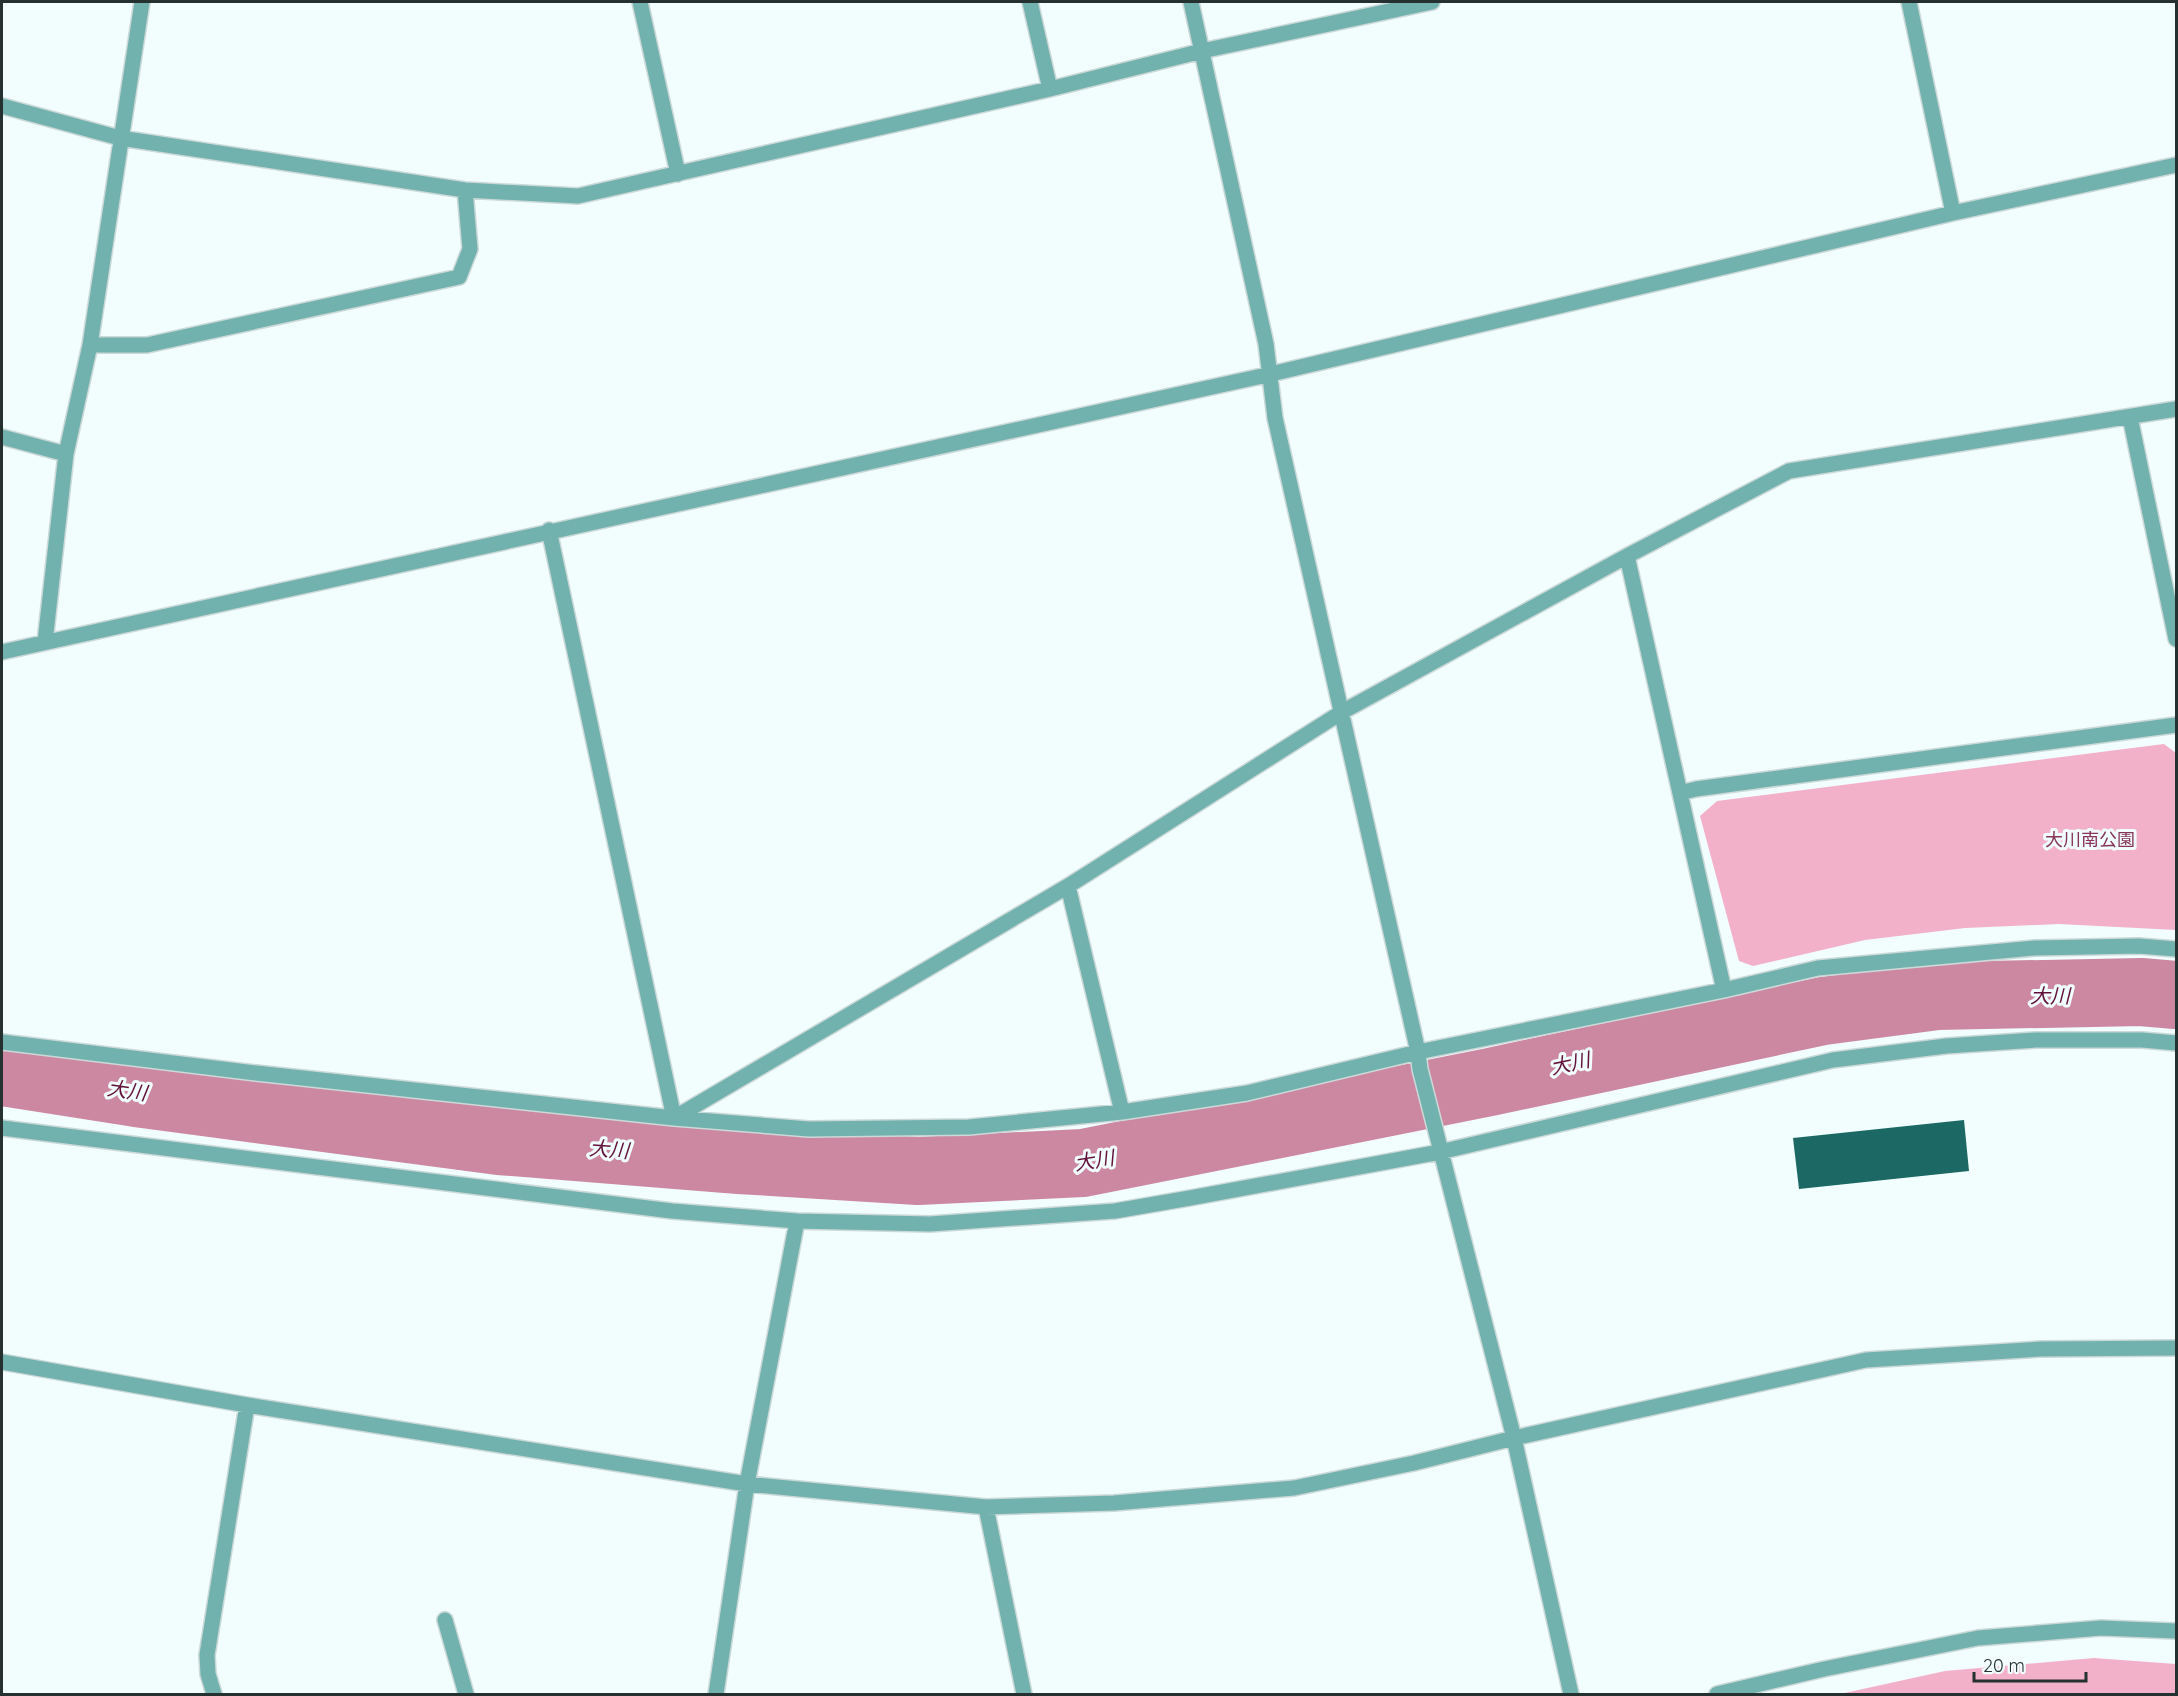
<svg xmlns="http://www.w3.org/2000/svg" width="2178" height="1696" viewBox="0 0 2178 1696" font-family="Quicksand,'Noto Sans JP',sans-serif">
	<rect width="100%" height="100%" fill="#f1fefd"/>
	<path fill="#f3b0c9" d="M2164 744 2176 753V930L2059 924 1965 928 1865 940 1753 966 1739 961 1700 816 1717 801Z
		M2094 1658 2176 1664V1694H1840L1945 1671Z"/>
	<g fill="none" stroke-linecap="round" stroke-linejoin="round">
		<path stroke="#cc87a1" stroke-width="68" d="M2 1072 136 1093 499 1141 739 1160 918 1171 1083 1163 1490 1082 1823 1011 1937 996 2141 992 2176 995"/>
	</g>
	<path fill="#1b6864" d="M1964 1120 1969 1171 1799 1189 1793 1138Z"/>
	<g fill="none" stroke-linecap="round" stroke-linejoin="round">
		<defs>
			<path id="minor" d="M640 2 678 174
				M1030 2 1050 89
				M1191 2 1266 344 1275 418 1418 1052 1420 1069 1514 1438 1571 1694
				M1909 2 1953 213
				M2 106 120 138 465 190 578 196 1050 89 1202 51 1432 2
				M90 345H147L459 277 470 249 465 190
				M2130 417 2176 639
				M2 437 66 454
				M549 530 674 1118 1068 886 1342 712 1627 556 1789 471 2176 409
				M1627 556 1724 990
				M45 642 66 454 90 345 142 2
				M2 652 1271 374 1953 213 2176 165
				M1680 793 1696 789 2176 725
				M1068 886 1122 1112
				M2 1042 256 1073 674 1118 809 1129 969 1127 1122 1112 1247 1093 1418 1052 1724 990 1818 968 2035 948 2139 946 2176 949
				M2 1128 672 1211 797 1221 930 1224 1115 1211 1190 1198 1440 1152 1833 1060 1946 1046 2036 1040H2142L2176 1043
				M2 1362 247 1405 747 1484 986 1507 1114 1503 1294 1488 1414 1463 1514 1438 1866 1360 2041 1349 2176 1348
				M986 1507 1024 1694
				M445 1620 466 1694
				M214 1694 208 1674 207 1655 247 1405
				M716 1694 747 1484 797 1221
				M1717 1694 1824 1669 1978 1638 2101 1628 2176 1631"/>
		</defs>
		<use href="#minor" stroke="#ccd9d8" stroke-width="18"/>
		<use href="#minor" stroke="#71b2ae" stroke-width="15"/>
	</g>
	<g text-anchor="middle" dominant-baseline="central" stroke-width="6" stroke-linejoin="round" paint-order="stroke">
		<g font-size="18" fill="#873458" stroke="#f1fefd">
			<text x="2090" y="839">大川南公園</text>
		</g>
		<g font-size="20" font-style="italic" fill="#621039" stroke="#f1fefd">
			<text x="2050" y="995">大川</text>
			<text transform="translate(1570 1063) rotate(-12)">大川</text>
			<text transform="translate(127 1090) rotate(8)">大川</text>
			<text transform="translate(609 1149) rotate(4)">大川</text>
			<text transform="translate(1094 1160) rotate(-9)">大川</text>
		</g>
	</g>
	<rect width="2178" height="1696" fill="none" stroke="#243130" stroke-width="6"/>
	<path d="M1974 1672v9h112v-9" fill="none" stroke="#243130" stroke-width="3"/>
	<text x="1983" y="1672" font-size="18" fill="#243130" stroke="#f1fefd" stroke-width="4.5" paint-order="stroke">20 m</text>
</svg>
